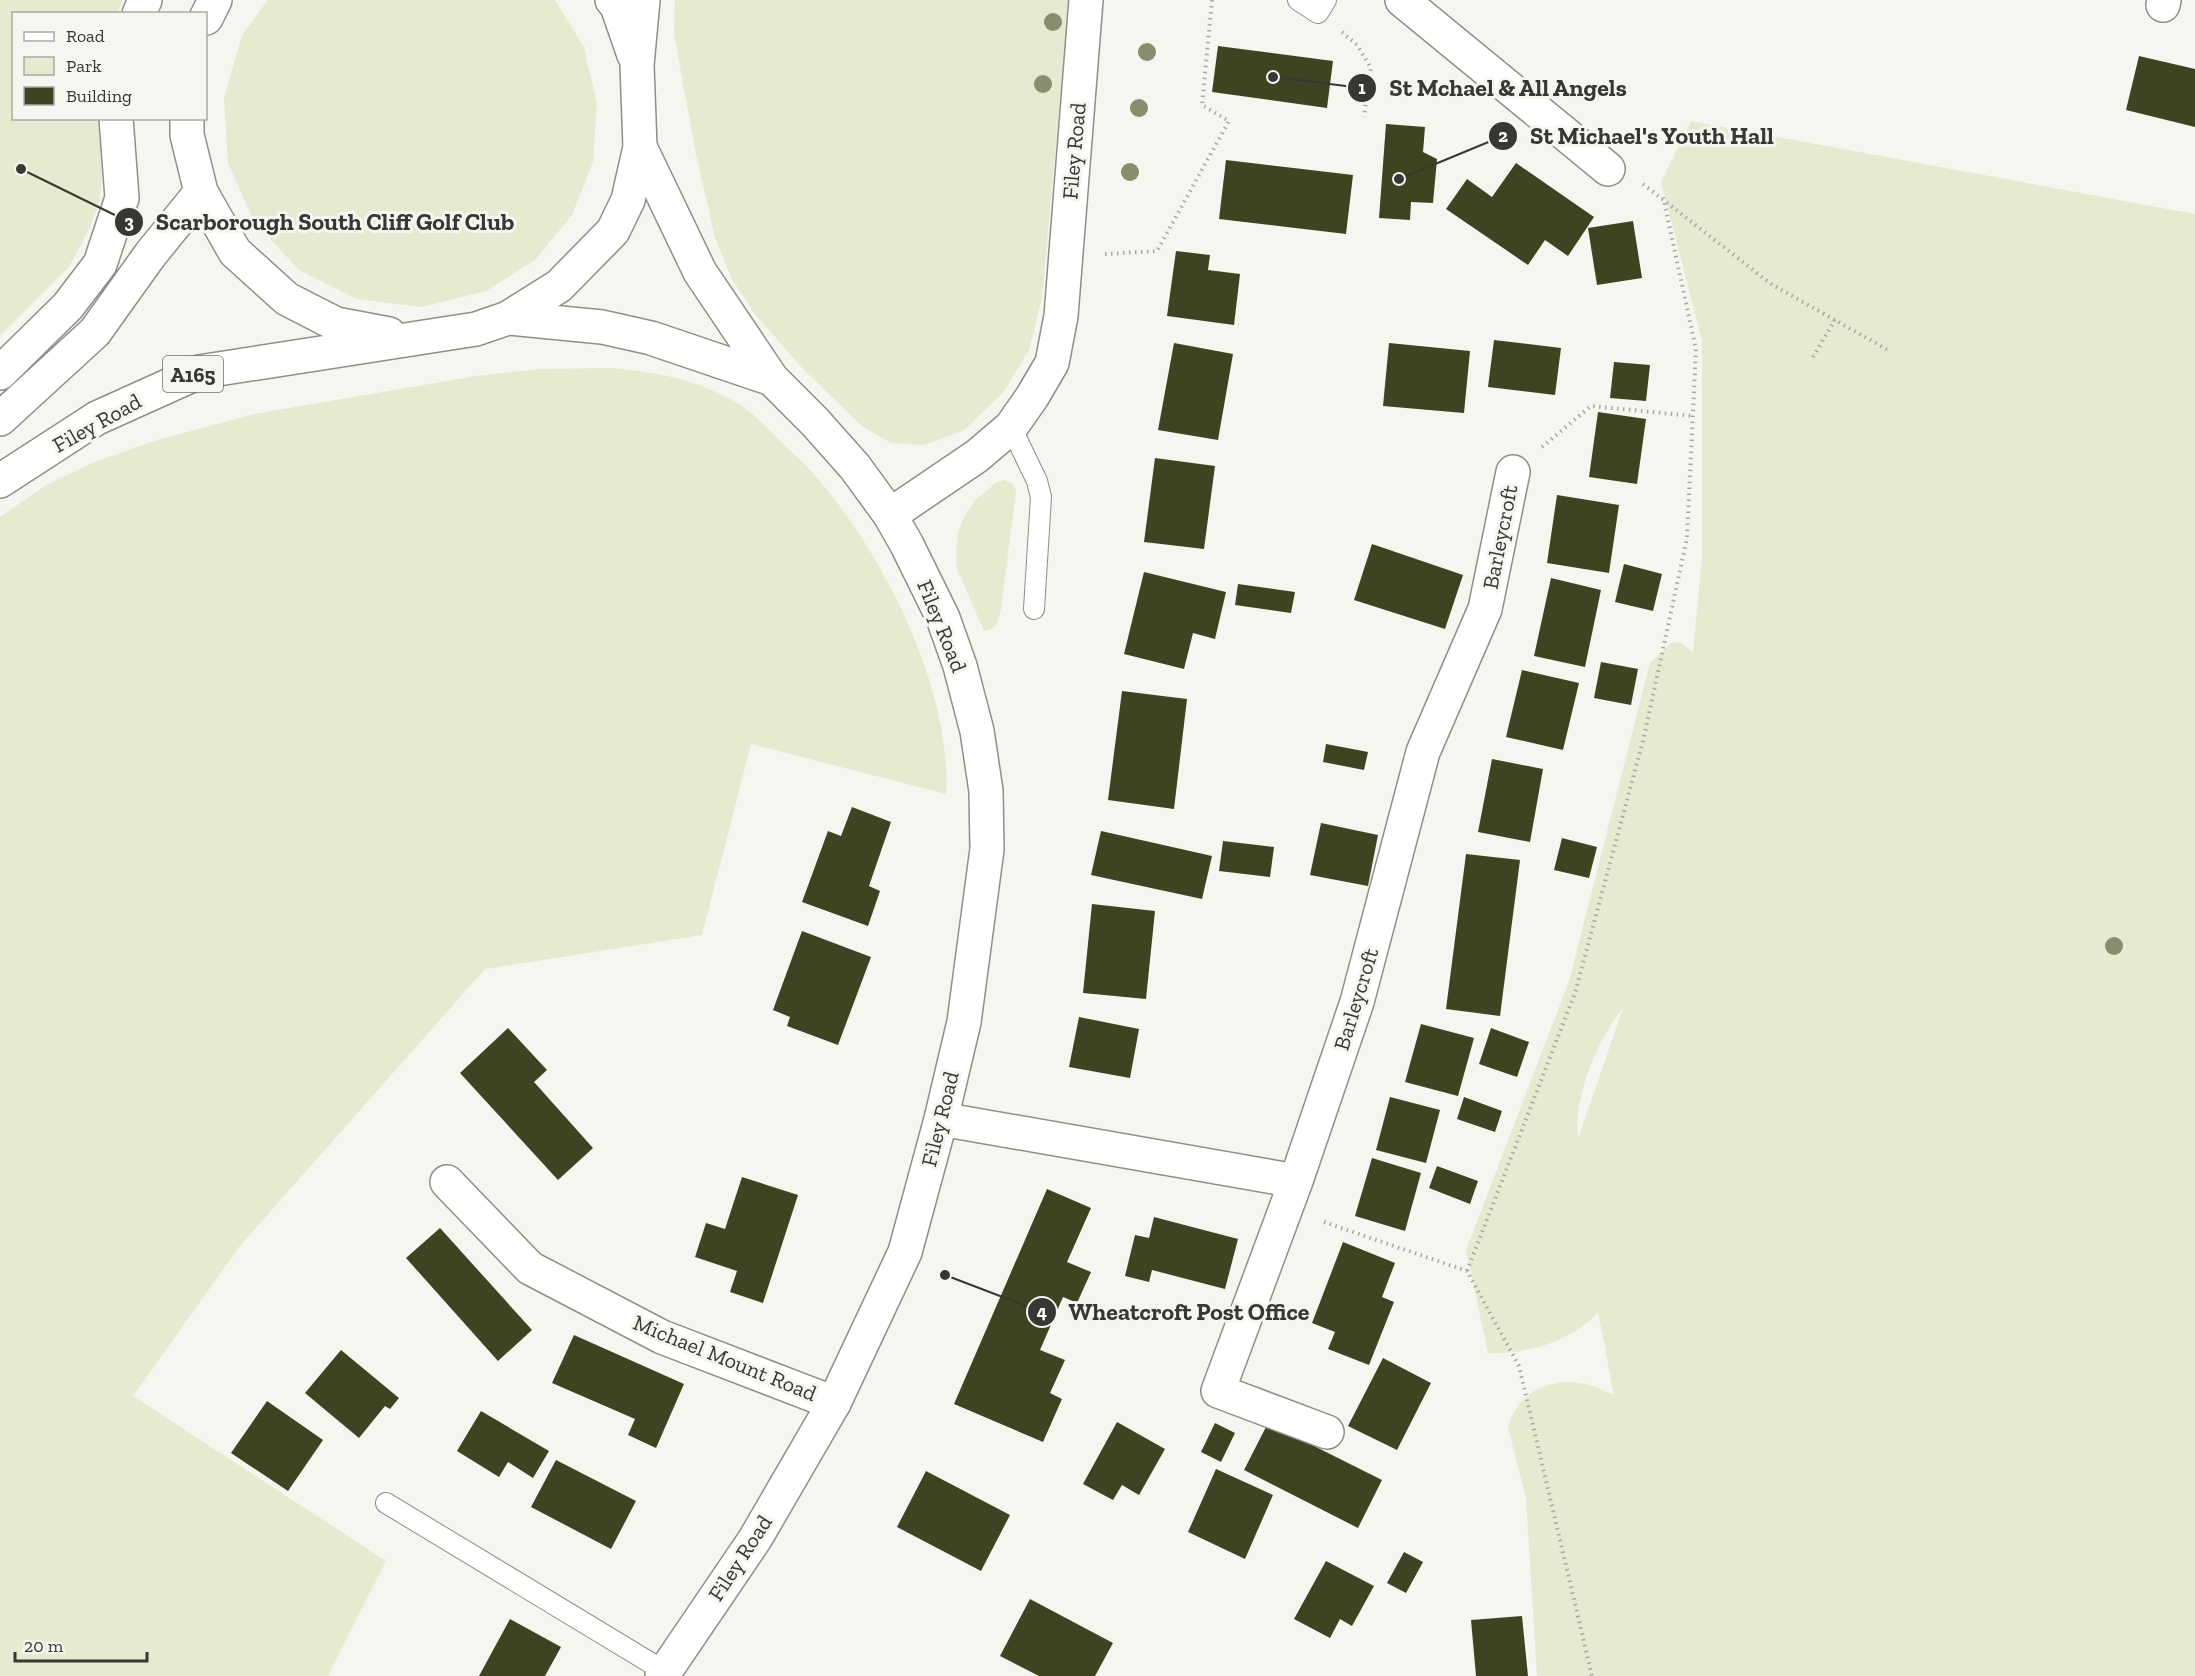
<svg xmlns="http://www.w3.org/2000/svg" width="2195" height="1676" viewBox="0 0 2195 1676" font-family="'Zilla Slab',serif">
	<rect width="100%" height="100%" fill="#f5f6ef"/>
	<path fill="#e7ead0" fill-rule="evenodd" d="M0 0H123L117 13 14 14V118L98 119 102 173 100 201 88 231 69 267 0 336Z
		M268 0H555L584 47 597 104 593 162 572 215 535 260 486 291 422 307 357 299 299 270 254 222 228 163 224 98 242 35Z
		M675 0H1069L1042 297 1029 350 1004 392 963 431 924 445 891 443 863 427 803 369 754 313 732 279 715 238 695 150 674 34Z
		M1691 121 2195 214V1676H1537L1526 1498 1508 1428C1518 1389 1556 1375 1593 1386 1600 1388 1608 1393 1614 1395L1598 1312C1574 1341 1525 1355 1488 1353L1466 1250 1569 981 1650 663 1672 642 1681 643 1693 652 1702 557V341L1661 182ZM1623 1008 1579 1136H1578C1573 1098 1599 1037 1623 1008Z
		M613 368C662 373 695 379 739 404 755 414 769 430 783 444 793 453 803 462 812 472 881 549 953 689 946 794L751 744 702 935 485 969 239 1247 133 1396 386 1561 328 1676H0V517L46 485 92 463 154 441 254 414 476 376 539 369Z
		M1005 480 1013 484 1016 491 1001 609C999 619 997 630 984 631L957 569 956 551 958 533 964 517 975 500 997 482Z"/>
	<path fill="#404321" d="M1218 46 1333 61 1327 108 1212 92Z
		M2139 56 2195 69V127L2126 110Z
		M1386 124 1425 127 1423 152 1437 159 1433 203 1411 202 1410 220 1379 218Z
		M1226 160 1353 175 1346 234 1219 219Z
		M1516 163 1594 217 1568 256 1545 240 1528 265 1446 209 1467 179 1492 197Z
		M1633 221 1642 278 1597 285 1588 228Z
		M1176 251 1210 255 1208 270 1240 274 1234 325 1167 316Z
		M1494 340 1561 348 1555 395 1488 387Z
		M1174 343 1233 354 1218 440 1158 430Z
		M1389 343 1470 351 1464 413 1383 406Z
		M1614 362 1650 365 1646 401 1610 398Z
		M1598 412 1646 419 1637 484 1589 477Z
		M1155 458 1215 466 1204 549 1144 542Z
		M1557 495 1619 505 1609 573 1547 563Z
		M1372 544 1463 575 1445 629 1354 600Z
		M1624 564 1662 574 1653 611 1615 602Z
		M1144 572 1226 592 1215 639 1193 633 1184 669 1124 654Z
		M1551 578 1601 590 1585 667 1534 656Z
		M1238 584 1295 592 1291 613 1235 605Z
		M1601 662 1638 669 1631 705 1594 698Z
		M1522 670 1579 683 1563 750 1506 737Z
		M1122 691 1187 699 1174 809 1108 800Z
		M1326 744 1368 752 1364 770 1323 762Z
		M1492 759 1543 769 1530 842 1478 832Z
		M852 807 891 822 869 886 880 891 868 926 802 902 828 831 841 836Z
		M1321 823 1378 835 1368 886 1310 875Z
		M1101 831 1212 856 1202 899 1091 875Z
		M1562 838 1597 847 1589 878 1554 870Z
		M1223 841 1274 847 1270 877 1219 871Z
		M1466 854 1520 860 1500 1016 1446 1009Z
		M1092 904 1155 911 1146 999 1083 993Z
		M802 931 871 957 838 1045 787 1026 790 1017 773 1010Z
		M1079 1017 1139 1029 1130 1078 1069 1067Z
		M1421 1024 1474 1038 1458 1096 1405 1082Z
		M508 1028 547 1070 534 1082 593 1148 558 1180 460 1073Z
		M1491 1028 1529 1042 1517 1077 1479 1064Z
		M1390 1097 1440 1110 1426 1163 1376 1150Z
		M1464 1097 1502 1111 1495 1132 1457 1119Z
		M1372 1158 1421 1173 1405 1231 1355 1216Z
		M1437 1166 1478 1181 1470 1204 1429 1188Z
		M742 1177 798 1195 763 1303 730 1292 737 1271 695 1257 706 1223 725 1229Z
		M1047 1189 1091 1208 1067 1262 1091 1272 1077 1303 1063 1297 1040 1350 1065 1360 1050 1393 1062 1399 1043 1442 954 1404Z
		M1154 1217 1238 1239 1225 1289 1152 1270 1149 1282 1125 1276 1135 1235 1149 1238Z
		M440 1228 532 1330 498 1361 406 1258Z
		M1343 1242 1395 1263 1382 1297 1394 1302 1369 1365 1328 1349 1335 1332 1312 1323Z
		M574 1335 684 1384 656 1448 628 1435 635 1419 552 1383Z
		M341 1350 399 1398 390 1409 385 1406 359 1438 305 1393Z
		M1383 1358 1431 1383 1397 1450 1348 1426Z
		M267 1401 323 1440 288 1491 231 1453Z
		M481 1411 549 1451 533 1478 508 1462 499 1477 457 1451Z
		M1117 1422 1165 1449 1139 1495 1122 1485 1113 1500 1083 1484Z
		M1215 1423 1235 1433 1221 1462 1201 1452Z
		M1268 1423 1382 1480 1358 1528 1244 1470Z
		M556 1460 636 1501 611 1549 531 1507Z
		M1216 1469 1273 1495 1245 1559 1188 1532Z
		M926 1471 1010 1515 981 1571 897 1527Z
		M1404 1552 1423 1562 1406 1593 1387 1583Z
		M1326 1561 1374 1586 1352 1626 1340 1619 1330 1638 1294 1619Z
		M1030 1599 1113 1643 1095 1676H1039L1000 1656Z
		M1522 1616 1528 1676H1476L1471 1620Z
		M510 1619 561 1647 545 1676H479Z"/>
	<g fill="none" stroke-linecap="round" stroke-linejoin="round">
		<defs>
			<path id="service" d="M1298 0 1318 13 1326 0
				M1011 427 1037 481 1041 497 1034 609
				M386 1503 664 1671"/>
			<path id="minor" d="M1402 0 1608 169
				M2163 5 2164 0
				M890 515 977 456 1011 427 1032 397 1052 363 1061 316 1086 0
				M941 1119 1296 1181 1357 1002 1423 752 1485 609 1513 472
				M1296 1181 1218 1391 1327 1432
				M447 1182 530 1268 662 1337 834 1403"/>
			<path id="tertiary" d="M640 147 700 272 772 379 815 422 855 467 890 515 907 545 943 618 960 666 977 731 986 791 987 849 964 1022 941 1119 905 1252 834 1403 755 1539 662 1676
				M508 318 602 327 651 338 772 379"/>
			<path id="trunk" d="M612 0 617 6 634 55
				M139 14 145 0
				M206 18 215 0
				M187 118V135L201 192 235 252 287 299 336 324 389 334
				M0 373 68 306 100 264 122 198 116 118
				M0 419 95 332 150 255 201 192
				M0 481 97 418 199 372 476 329 508 318 559 286 613 231 628 200 640 147 637 65 643 0"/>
		</defs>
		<use href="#service" stroke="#8e8f88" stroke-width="22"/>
		<use href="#minor" stroke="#8e8f88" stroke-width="36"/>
		<use href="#tertiary" stroke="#8e8f88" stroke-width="36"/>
		<use href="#trunk" stroke="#8e8f88" stroke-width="36"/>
		<path stroke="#a8a8a3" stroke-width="4" stroke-dasharray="1.5 4.5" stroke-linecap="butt" d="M1342 32 1357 45 1371 68 1364 117
			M1643 184 1771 284 1888 350
			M1105 254 1157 251 1229 121 1202 105 1212 0
			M1813 357 1835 320
			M1542 447 1591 406 1693 416
			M1324 1222 1467 1271 1519 1366 1592 1676
			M1467 1271 1575 993 1644 737 1687 538 1696 349 1663 197"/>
		<use href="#service" stroke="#fff" stroke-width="20"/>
		<use href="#minor" stroke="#fff" stroke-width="33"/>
		<use href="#tertiary" stroke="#fff" stroke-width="33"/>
		<use href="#trunk" stroke="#fff" stroke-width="33"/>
	</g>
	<g fill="#8a8c6e">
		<circle cx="1053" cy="22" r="9"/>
		<circle cx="1147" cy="52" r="9"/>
		<circle cx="1043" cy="84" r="9"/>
		<circle cx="1139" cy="108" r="9"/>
		<circle cx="1130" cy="172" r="9"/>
		<circle cx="2114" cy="946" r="9"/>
	</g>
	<g text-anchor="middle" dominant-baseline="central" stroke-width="6" stroke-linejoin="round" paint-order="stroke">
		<rect fill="#f5f6ef" stroke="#70706c" stroke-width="1.5" x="163" y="356" width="60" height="36" rx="4.5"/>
		<g font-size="21" font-weight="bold" fill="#373734">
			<text x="193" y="374">A165</text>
		</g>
		<g font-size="22" fill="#373734" stroke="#f5f6ef">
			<text transform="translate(1074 151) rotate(-85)">Filey Road</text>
			<text transform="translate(97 423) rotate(-29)">Filey Road</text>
			<text transform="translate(1500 537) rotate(-79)">Barleycroft</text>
			<text transform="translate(942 626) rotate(68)">Filey Road</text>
			<text transform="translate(1356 999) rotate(-73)">Barleycroft</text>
			<text transform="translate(940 1119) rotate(-76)">Filey Road</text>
			<text transform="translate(725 1358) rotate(22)">Michael Mount Road</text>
			<text transform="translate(740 1558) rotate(-57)">Filey Road</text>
		</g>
	</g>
	<path fill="none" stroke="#373734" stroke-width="2" d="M1273 77L1362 88M1399 179L1503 136M21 169L129 222M945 1275L1042 1312"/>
	<g fill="#373734" stroke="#f5f6ef" stroke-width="2">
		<circle cx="1273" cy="77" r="6"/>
		<circle cx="1399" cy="179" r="6"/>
		<circle cx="21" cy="169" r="6"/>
		<circle cx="945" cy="1275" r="6"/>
		<circle cx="1362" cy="88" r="15"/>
		<circle cx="1503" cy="136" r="15"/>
		<circle cx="129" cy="222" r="15"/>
		<circle cx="1042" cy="1312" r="15"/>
	</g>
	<g font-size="18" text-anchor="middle" font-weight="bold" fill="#fff">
		<text x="1362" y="94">1</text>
		<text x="1503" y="142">2</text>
		<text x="129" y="228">3</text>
		<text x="1042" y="1318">4</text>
	</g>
	<g font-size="24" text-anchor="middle" font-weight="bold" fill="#373734" stroke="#f5f6ef" stroke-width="6" stroke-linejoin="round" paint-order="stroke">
		<text x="1508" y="96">St Mchael &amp; All Angels</text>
		<text x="1652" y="144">St Michael's Youth Hall</text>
		<text x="335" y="230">Scarborough South Cliff Golf Club</text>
		<text x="1189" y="1320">Wheatcroft Post Office</text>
	</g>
	<rect x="12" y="12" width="195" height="108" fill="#f5f6ef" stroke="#a9aaa4" stroke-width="1.5"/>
	<rect x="24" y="32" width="30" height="9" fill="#ffffff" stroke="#a9aaa4" stroke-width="1.5"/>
	<text x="66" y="42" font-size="18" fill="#373734">Road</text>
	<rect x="24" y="57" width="30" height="18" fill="#e7ead0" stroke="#a9aaa4" stroke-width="1.5"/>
	<text x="66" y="72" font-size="18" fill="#373734">Park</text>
	<rect x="24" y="87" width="30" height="18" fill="#404321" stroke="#a9aaa4" stroke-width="1.5"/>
	<text x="66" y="102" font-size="18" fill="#373734">Building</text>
	<path d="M15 1652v9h132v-9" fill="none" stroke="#373734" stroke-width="3"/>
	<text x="24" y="1652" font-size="18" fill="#373734" stroke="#f5f6ef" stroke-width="4.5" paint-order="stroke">20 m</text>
</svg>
